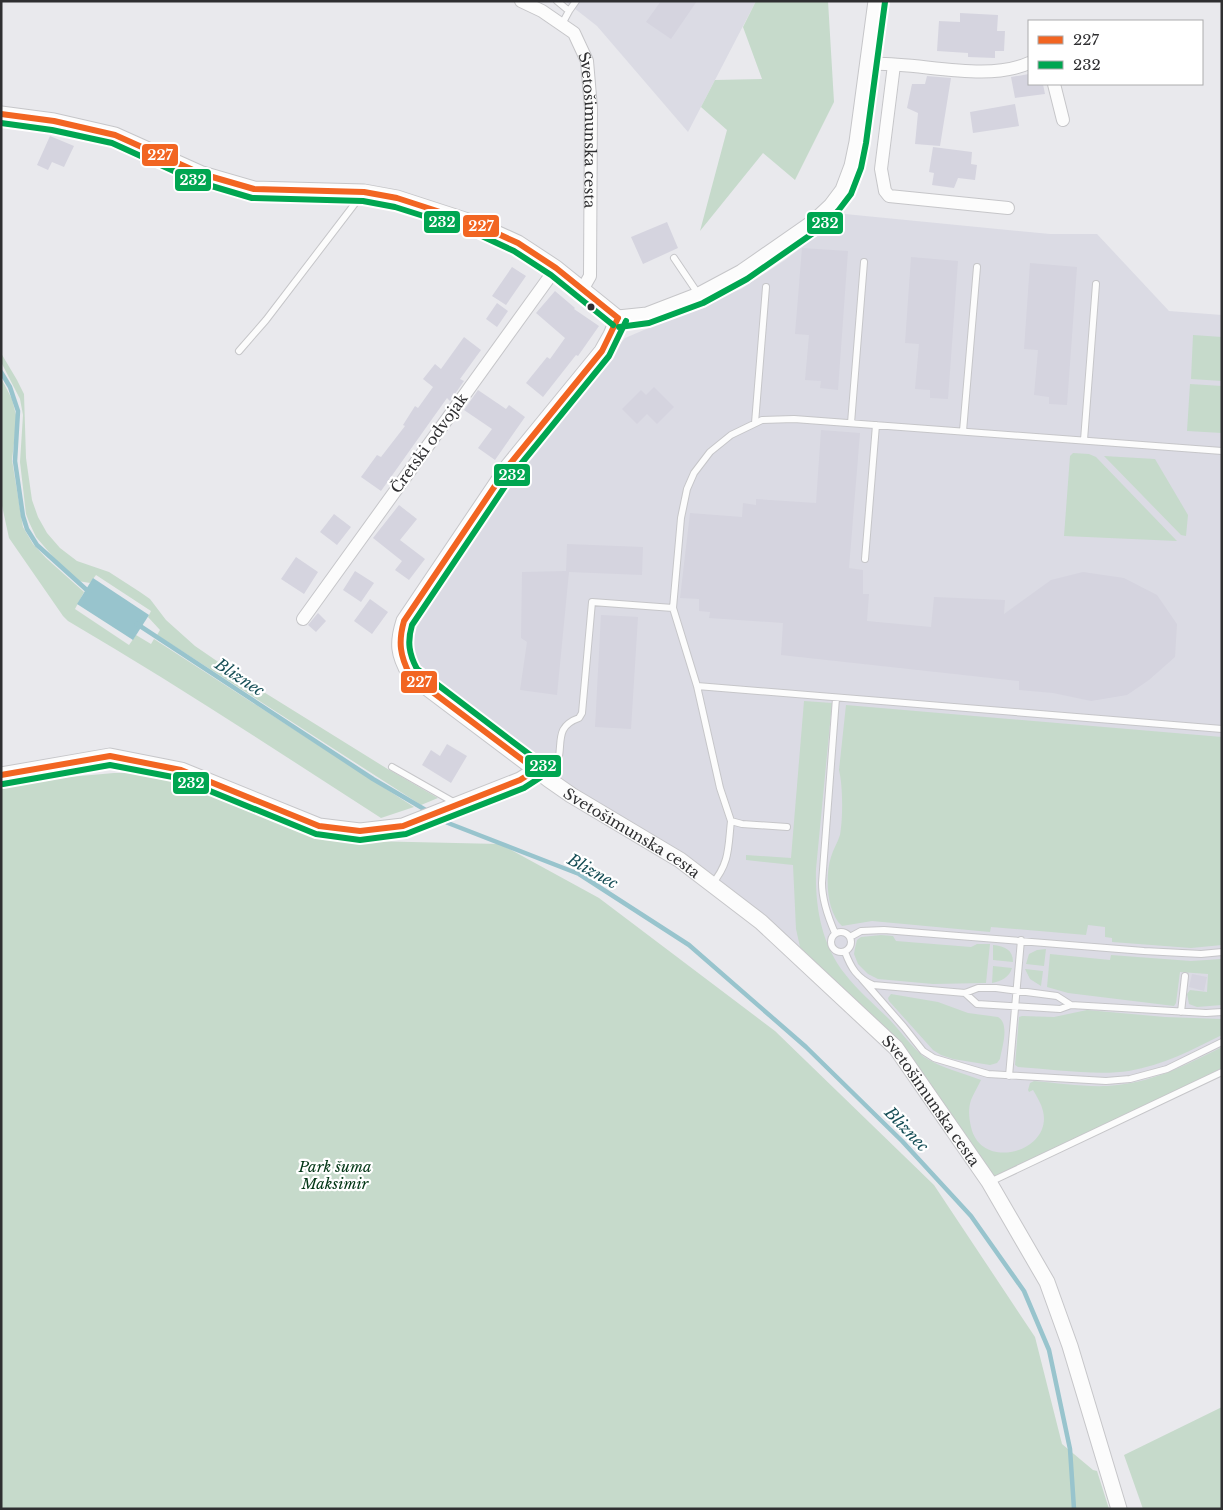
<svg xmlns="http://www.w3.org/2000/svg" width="1223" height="1510" viewBox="0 0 1223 1510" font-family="'Libre Baskerville',serif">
	<rect width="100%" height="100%" fill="#e9e9ed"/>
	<path fill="#dbdbe4" d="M565 1H756L688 132 597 26Z
		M845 214 1050 234H1097L1169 311 1222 315V1067L991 1175 898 1042 736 896 523 754 413 670 405 654 408 625 489 504 625 338 741 289 785 260Z"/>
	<path fill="#c6dacb" d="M756 1H828L834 102 795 180 763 153 700 231 727 130 701 107 715 80 762 79 743 27Z
		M1193 335 1222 337V381L1191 379Z
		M1 353 17 380 24 394 26 458 32 500 38 517 47 533 60 548 77 561 109 572 140 592 150 599 166 620 195 646 246 681 386 768 438 798 421 805 157 635 160 630 148 617 151 611 96 575 90 583 78 581 55 559 36 537 29 522 26 514 20 462 23 415 20 399 1 362Z
		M1 378 12 399 16 415V426L12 460 23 527 33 544 46 558 84 592 75 609 129 645 136 635 151 644 154 639 414 807 381 818C277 751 174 683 68 621L63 616 9 538 1 501Z
		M1190 384 1222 386V433L1187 431Z
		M1073 453 1089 454 1096 457 1177 541 1064 536 1070 456Z
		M1104 456 1155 459 1188 515 1186 536 1181 535Z
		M804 701 832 703 816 869C815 906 821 944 845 974 858 991 875 1005 890 1020 900 1031 914 1049 924 1057 941 1068 963 1073 981 1080 978 1086 974 1093 971 1100 968 1109 969 1118 971 1127 981 1172 1053 1152 1043 1111 1041 1103 1037 1097 1033 1090L1029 1092 1028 1090 1030 1083 1034 1081C1058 1083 1083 1087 1107 1086 1152 1083 1182 1067 1222 1047V1068L995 1178 870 1020 800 947 796 929 793 865 746 860V855L791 858Z
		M846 705 1222 737V945L1191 948 1112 942V938L1105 937V927L1088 925 1086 935 991 927 990 932 872 921 842 926C826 912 825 875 831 857 833 849 838 842 840 835 843 818 843 786 839 770Z
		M114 773H178L323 840 500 844 599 898 775 1031 934 1185 1035 1337 1062 1444 1093 1470 1097 1471 1109 1509H1V783Z
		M881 935 893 936 896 941 971 947 977 944H990L986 983 933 984 878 979 868 974 858 964 854 954 855 948 857 940 861 937Z
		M993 945C1005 946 1013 950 1013 962L993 960Z
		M1046 949 1044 966 1026 964 1029 954 1037 950Z
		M1050 954 1110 960 1111 955 1191 961 1222 959V1005L1197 1007 1189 1004 1187 994 1190 990 1207 992 1208 974 1180 972 1176 1003 1174 1006 1068 993 1047 987Z
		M993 966 1012 968C1009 978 1001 981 992 983Z
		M1025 969 1043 971 1041 986 1030 979Z
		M891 994 938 1002 968 1013 998 1017C1010 1024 1002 1047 1000 1059L997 1063 990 1065 953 1059 941 1055 933 1050 889 1001 888 998Z
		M1087 1010 1165 1017 1222 1019V1035C1192 1050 1163 1065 1129 1071 1097 1076 1051 1069 1018 1067L1015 1065 1019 1017 1022 1016 1054 1017Z
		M1222 1407V1509H1143L1124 1455Z"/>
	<path fill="#98c4cd" d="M93 578 149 615 133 640 77 604Z"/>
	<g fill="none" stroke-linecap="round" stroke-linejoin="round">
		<path stroke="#98c4cd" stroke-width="4.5" d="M1 372 10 387 18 411 15 461 23 516 27 529 37 545 89 592
			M137 624 373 779 429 812
			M435 816 448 823 579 874 689 945 806 1047 902 1141 971 1216 1024 1291 1049 1350 1070 1449 1074 1509"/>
	</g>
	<path fill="#d5d4df" d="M661 1H697L671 39 646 22Z
		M960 13 998 15 997 31H1005L1004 51H995V58L968 57V53L937 51 939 21 960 22Z
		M1029 74V84H1043L1045 94 1015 98 1011 77Z
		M927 76 951 78 940 146 915 144 918 113 907 108 912 84H925Z
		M1015 104 1019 126 973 133 970 112Z
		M50 136 74 146 64 167 52 162 48 170 37 165Z
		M933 147 972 152 971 164 977 165 975 180 958 178 954 188 932 185 934 173 929 172Z
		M667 222 678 248 643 264 631 237Z
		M802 248 848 251 838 390 820 388 821 381 805 380 809 335 795 334Z
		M911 257 958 261 948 399 930 398V390L915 389 919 344 905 343Z
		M1030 263 1077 267 1067 405 1049 404V397L1034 395 1038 350 1024 349Z
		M512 267 526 276 506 305 492 296Z
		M555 291 575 308 574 309 599 326 578 356 576 355 543 397 526 383 547 357 550 359 565 338 536 313Z
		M497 303 508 311 497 327 486 319Z
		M464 337 481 350 460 379 464 381 450 401 447 398 381 491 361 477 377 455 381 457 405 426 403 425 415 406 418 408 433 387 423 379 435 364 441 369Z
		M654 387 674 407 657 424 647 414 637 424 622 409 641 390 646 395Z
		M478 390 506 409 509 405 525 417 495 460 478 448 492 429 464 410Z
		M821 430 860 433 849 568 863 570V594H869L867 621 931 627 934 597 1005 600 1004 614 1051 580 1083 572 1124 578 1157 595 1177 624 1175 657 1149 680 1127 695 1091 701 1053 693 1019 690V681L781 655 783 623 709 618 710 612 699 611V599L680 598 690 513 742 517 743 503 756 505V499L816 503Z
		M399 505 417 519 400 540 425 559 409 580 395 570 402 561 373 538Z
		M334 514 351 527 337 545 320 532Z
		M567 544 643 547 642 575 569 572 557 695 520 690 527 642 521 638 522 572 566 571Z
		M296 557 318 572 304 594 281 579Z
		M355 571 374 583 361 602 343 590Z
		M370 599 388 612 372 634 354 621Z
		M318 613 326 621 316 632 308 625Z
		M601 615 638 617 631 729 595 727Z
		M447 744 467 756 451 783 422 765 431 750 440 756Z
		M1192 974 1207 977 1204 991 1189 987Z"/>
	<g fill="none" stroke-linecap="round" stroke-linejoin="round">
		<defs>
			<path id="service" d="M557 1 569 11 562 24
				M569 11 576 1
				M674 258 699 295
				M239 351 266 320 363 193
				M755 423 766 287
				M851 423 864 262
				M963 431 977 267
				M1084 440 1096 284
				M1222 451 794 419 762 420 731 435 710 452 694 473 687 489 681 518 673 608 697 686 1222 729
				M865 559 876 425
				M697 686 720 788 731 821 742 824 787 827
				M392 767 457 804
				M548 779C551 775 555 770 557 765 564 745 553 727 579 718L582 713 592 602 673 608
				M712 884C730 863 728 847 731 821
				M831 942a10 10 0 1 1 20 0a10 10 0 1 1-20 0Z
				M835 933C828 917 822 901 822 883L836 698
				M850 937 861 931 884 930 1144 951 1201 954 1222 952
				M845 952C851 968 857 978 873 985L965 993 978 988H996L1057 996 1071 1005
				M862 979 904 1027 923 1051 934 1058 988 1074 1106 1081 1130 1079 1167 1069 1222 1042
				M965 993 977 1004 1060 1009 1071 1005 1206 1013 1222 1012
				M1181 1012 1185 976
				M1009 1076 1021 940
				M990 1182 1222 1072"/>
			<g id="minor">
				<path id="s1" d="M521 1 542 11 574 33 587 61 591 108 590 276 582 290"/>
				<path d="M868 64C916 61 985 83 1029 63"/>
				<path d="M894 65 881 169 885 191 889 196 1008 208"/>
				<path d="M1054 84 1063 120"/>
				<path d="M303 619 556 268"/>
			</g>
			<g id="tertiary">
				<path d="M1 114 54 121 115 135 202 174 254 189 364 192 397 198 474 223 518 243 556 268 618 318"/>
				<path id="s2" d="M618 318 611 335 602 351 509 465 404 621C397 643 398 654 410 675L548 779 571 795 680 860 761 922 896 1048 989 1182 1047 1282 1070 1346 1119 1509"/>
				<path d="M618 318 647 315 699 295 742 272 814 222 831 206 843 190 852 166 857 142 876 1"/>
				<path d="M1 775 110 756 181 770 319 826 360 831 403 826 520 780 536 770"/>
			</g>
		</defs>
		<use href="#service" stroke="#c6c6c9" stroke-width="8"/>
		<use href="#minor" stroke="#c6c6c9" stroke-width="14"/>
		<use href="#tertiary" stroke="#c6c6c9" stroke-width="17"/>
		<use href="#service" stroke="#fcfcfc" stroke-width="6"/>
		<use href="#minor" stroke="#fcfcfc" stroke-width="12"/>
		<use href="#tertiary" stroke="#fcfcfc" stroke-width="15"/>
		<defs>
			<path id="bus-1" d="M1 114 54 121 115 135 202 174 254 189 364 192 397 198 474 223 518 243 556 268 618 318
				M536 770 410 675C400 656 398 642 404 621L509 465 602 351 618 318
				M1 775 110 756 181 770 319 826 360 831 403 826 520 780 536 770"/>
			<path id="bus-2" d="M1 123 52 130 112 143 198 182 252 198 363 201 395 207 471 231 514 251 551 275 613 325
				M619 327 649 323 703 303 747 279 819 229 838 211 851 194 861 168 866 143 885 2
				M3 784 110 765 178 778 316 834 360 840 406 834 524 788 541 777 545 770 542 764 417 669C409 654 407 642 412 625L516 470 609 356 626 321"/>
		</defs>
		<use href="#bus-1" stroke="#fff" stroke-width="10"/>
		<use href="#bus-2" stroke="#fff" stroke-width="10"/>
		<use href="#bus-1" stroke="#f26522" stroke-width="6"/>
		<use href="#bus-2" stroke="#00a651" stroke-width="6"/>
	</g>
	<circle fill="#2f2f31" stroke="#fff" stroke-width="2" cx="591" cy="307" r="4.5"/>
	<g text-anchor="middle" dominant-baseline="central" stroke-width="4.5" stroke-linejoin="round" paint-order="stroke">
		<g font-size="15" fill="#2f2f31" stroke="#fff">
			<text stroke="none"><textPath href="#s1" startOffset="162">Svetošimunska cesta</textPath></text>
			<text transform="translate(429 443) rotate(-54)">Čretski odvojak</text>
			<text stroke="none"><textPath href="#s2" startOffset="701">Svetošimunska cesta</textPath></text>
			<text stroke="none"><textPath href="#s2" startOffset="1106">Svetošimunska cesta</textPath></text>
		</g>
		<g font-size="15" font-style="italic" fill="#023615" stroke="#fff">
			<text x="335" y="1166">Park šuma<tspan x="335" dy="17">Maksimir</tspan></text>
		</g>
		<g font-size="16" font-style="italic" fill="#164e56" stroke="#fff">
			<text transform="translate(240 677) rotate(33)">Bliznec</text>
			<text transform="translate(593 871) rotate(29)">Bliznec</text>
			<text transform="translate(907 1129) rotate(46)">Bliznec</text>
		</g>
	</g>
	<g stroke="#fff" stroke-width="2">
		<rect x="141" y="143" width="38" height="24" rx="5" fill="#f26522"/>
		<rect x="174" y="168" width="38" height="24" rx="5" fill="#00a651"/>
		<rect x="423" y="210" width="38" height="24" rx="5" fill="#00a651"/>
		<rect x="806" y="211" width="38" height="24" rx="5" fill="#00a651"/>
		<rect x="462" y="214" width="38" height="24" rx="5" fill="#f26522"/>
		<rect x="493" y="463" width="38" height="24" rx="5" fill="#00a651"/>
		<rect x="400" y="670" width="38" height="24" rx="5" fill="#f26522"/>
		<rect x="524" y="754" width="38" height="24" rx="5" fill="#00a651"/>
		<rect x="172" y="771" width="38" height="24" rx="5" fill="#00a651"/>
	</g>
	<g font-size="14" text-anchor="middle" font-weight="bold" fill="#fff">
		<text x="160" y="160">227</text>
		<text x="193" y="185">232</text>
		<text x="442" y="227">232</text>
		<text x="825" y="228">232</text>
		<text x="481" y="231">227</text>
		<text x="512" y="480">232</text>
		<text x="419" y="687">227</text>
		<text x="543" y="771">232</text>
		<text x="191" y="788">232</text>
	</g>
	<rect width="1223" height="1510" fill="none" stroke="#2f2f31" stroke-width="5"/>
	<rect x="1028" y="20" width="175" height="65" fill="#ffffff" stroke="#acacad"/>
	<rect x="1038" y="36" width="25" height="8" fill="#f26522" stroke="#acacad"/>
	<text x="1073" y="45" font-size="15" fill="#2f2f31">227</text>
	<rect x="1038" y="61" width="25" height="8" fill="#00a651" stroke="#acacad"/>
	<text x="1073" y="70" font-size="15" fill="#2f2f31">232</text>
</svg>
